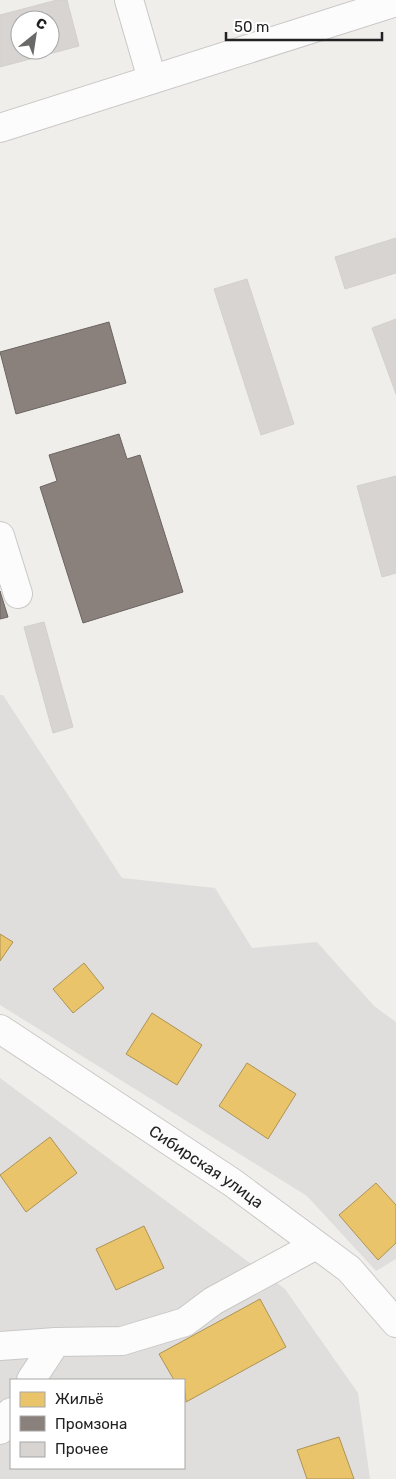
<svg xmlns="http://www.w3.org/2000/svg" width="396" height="1479" viewBox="0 0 396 1479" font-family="Rubik,sans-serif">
	<rect width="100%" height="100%" fill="#f0eeeb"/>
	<path fill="#dfdedc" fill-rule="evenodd" d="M0 695H3L122 878 215 888 252 948 317 942 374 1006 396 1022V1259L376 1271 307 1196 0 1005Z
		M0 1078 285 1289 358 1393 370 1479H0ZM11 1380H184V1468H11Z"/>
	<path fill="#e9c46a" stroke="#ad9354" d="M0 934 13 942 0 961Z
		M84 963 104 988 73 1013 53 989Z
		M152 1013 202 1045 177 1085 126 1054Z
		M247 1063 296 1094 268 1139 219 1106Z
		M50 1137 77 1173 26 1212 0 1175Z
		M376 1183 396 1205V1243L378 1260 339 1215Z
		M144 1226 164 1268 116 1290 96 1249Z
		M260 1299 286 1347 186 1402 184 1380H174L159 1354Z
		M339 1437 354 1479H307L297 1450Z"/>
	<path fill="#8a817c" stroke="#6b6461" d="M109 322 126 383 16 414 0 352Z
		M119 434 127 459 140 455 183 592 83 623 40 487 57 481 49 455Z
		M0 591 8 617 0 619Z"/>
	<path fill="#d7d4d2" stroke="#d3d0cc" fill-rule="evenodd" d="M57 0H67L79 46 0 67V15ZM20 20H50V50H20Z
		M396 238V273L345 289 335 257Z
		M247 279 294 424 261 435 214 289Z
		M396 319V394L372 328Z
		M396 476V573L382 577 357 486Z
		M44 622 73 727 53 733 24 627Z"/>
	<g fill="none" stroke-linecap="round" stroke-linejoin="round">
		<defs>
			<g id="minor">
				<path d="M129 0 152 79"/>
				<path d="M0 128 396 2"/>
				<path d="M0 536 18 594"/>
				<path id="s1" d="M0 1029 233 1183 349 1269 396 1323"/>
				<path d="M0 1346 56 1342"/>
				<path d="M31 1380 56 1342 122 1341 185 1322 213 1301 316 1245"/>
				<path d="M0 1430 11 1412"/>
			</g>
		</defs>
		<use href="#minor" stroke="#c9c8c7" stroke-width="30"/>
		<use href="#minor" stroke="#fdfcfc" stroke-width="28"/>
	</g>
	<g text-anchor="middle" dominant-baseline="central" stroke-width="5" stroke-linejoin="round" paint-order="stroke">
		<g font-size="16" fill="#222" stroke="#fff">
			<text stroke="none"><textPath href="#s1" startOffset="248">Сибирская улица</textPath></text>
		</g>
	</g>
	<rect x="10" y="1379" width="175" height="90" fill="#ffffff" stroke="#a7a7a7"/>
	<rect x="20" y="1392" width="25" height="15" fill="#e9c46a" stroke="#a7a7a7"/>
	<text x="55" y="1404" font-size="15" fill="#222222">Жильё</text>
	<rect x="20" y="1416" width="25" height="15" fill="#8a817c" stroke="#a7a7a7"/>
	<text x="55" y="1429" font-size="15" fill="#222222">Промзона</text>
	<rect x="20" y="1442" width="25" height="15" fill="#d7d4d2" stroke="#a7a7a7"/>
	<text x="55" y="1454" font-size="15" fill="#222222">Прочее</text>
	<g transform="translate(35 35) rotate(30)"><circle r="24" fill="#ffffff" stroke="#a7a7a7"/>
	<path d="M0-4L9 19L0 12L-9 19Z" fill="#6a6968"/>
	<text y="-8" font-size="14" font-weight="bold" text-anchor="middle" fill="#222222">С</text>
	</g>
	<path d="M226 32v8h156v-8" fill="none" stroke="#222222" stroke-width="2.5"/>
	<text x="234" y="32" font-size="15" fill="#222222" stroke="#ffffff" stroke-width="4" paint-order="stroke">50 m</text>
</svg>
